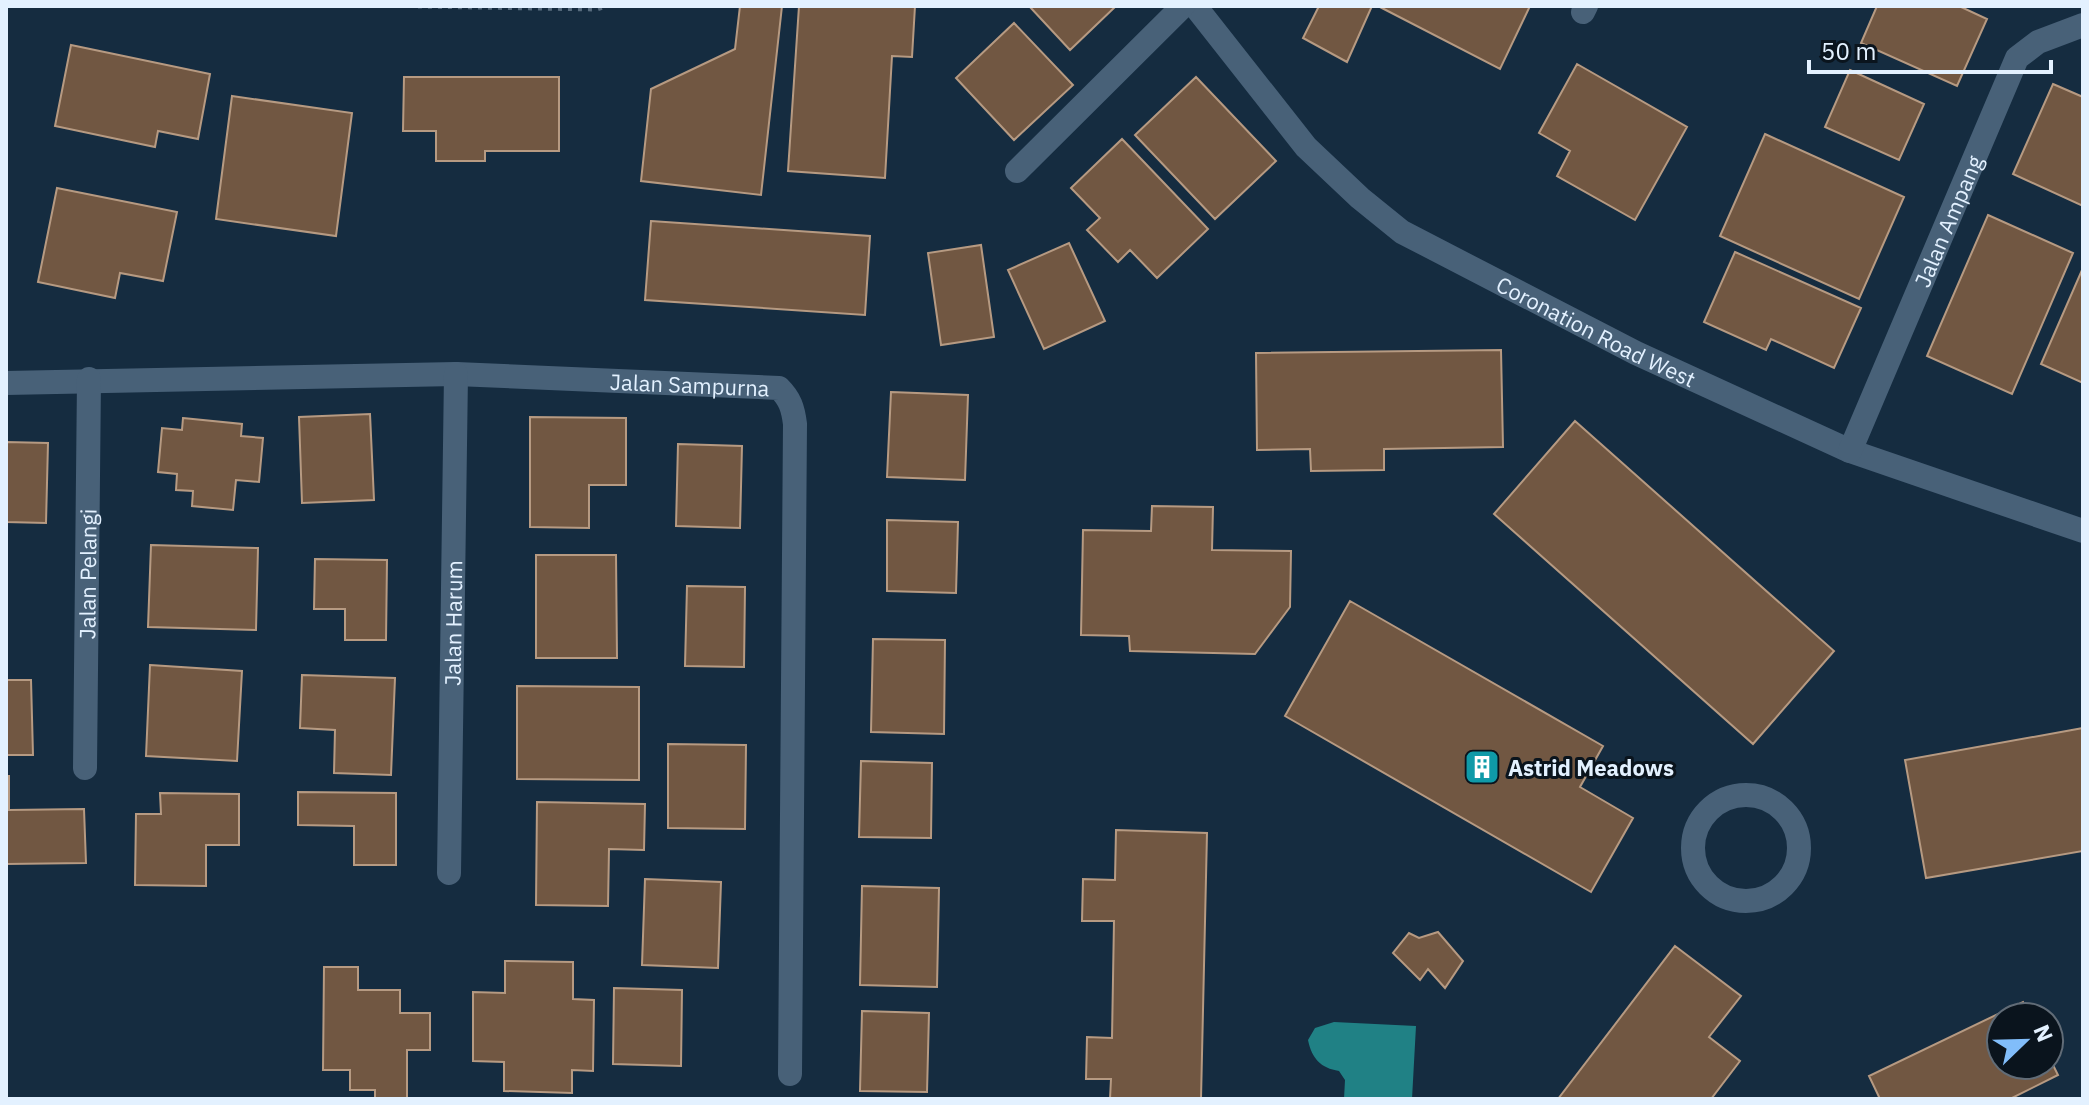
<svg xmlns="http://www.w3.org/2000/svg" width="2089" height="1105" viewBox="0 0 2089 1105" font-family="'IBM Plex Sans',sans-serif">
	<rect width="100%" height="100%" fill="#152c40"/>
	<path fill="#208185" d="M1334 1022 1416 1026 1412 1099H1344L1345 1080 1339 1071C1321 1068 1312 1059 1308 1040L1315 1028Z"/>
	<path fill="#715742" stroke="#b69a82" stroke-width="2" d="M740 6H782L761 195 641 181 651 89 735 49Z
		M799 6H915L912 57 892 56 885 178 788 171Z
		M1029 6H1116L1070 50Z
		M1319 6H1372L1347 62 1303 38Z
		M1378 6H1530L1500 69Z
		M1877 6H1959L1987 19 1957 86 1861 43Z
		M1014 23 1073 85 1014 140 956 78Z
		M71 45 210 74 198 139 158 131 155 147 55 126Z
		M1577 64 1687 127 1635 220 1557 176 1570 151 1539 133Z
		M1850 70 1924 104 1899 160 1825 127Z
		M404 77H559V151H485V161H436V131H403Z
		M1196 77 1276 161 1215 219 1135 135Z
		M2053 84 2083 97V206L2013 174Z
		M232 96 352 113 336 236 216 219Z
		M1765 134 1904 197 1859 299 1720 236Z
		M1122 139 1208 229 1157 278 1130 250 1118 262 1087 230 1100 218 1071 188Z
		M57 188 177 212 163 281 120 273 115 298 38 282Z
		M1988 215 2073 253 2012 394 1927 356Z
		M651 221 870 236 865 315 645 300Z
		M1069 243 1105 321 1044 349 1008 270Z
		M981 245 994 337 941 345 928 253Z
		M1735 252 1861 308 1834 368 1771 339 1766 350 1704 322Z
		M2082 270 2083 271V383L2041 364Z
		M1501 350 1503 447 1384 449V470L1311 471 1310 449 1257 450 1256 353Z
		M1501 350 1503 447 1384 449V470L1311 471 1310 449 1257 450 1256 353Z
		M891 392 968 395 965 480 887 477Z
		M370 414 374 500 302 503 299 417Z
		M530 417 626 418V485H589V528L530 527Z
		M183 418 242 424 241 436 263 438 259 482 236 480 233 510 192 506 193 491 176 490 177 474 158 472 162 428 182 430Z
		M1575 421 1834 651 1753 744 1494 514Z
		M1575 421 1834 651 1753 744 1494 514Z
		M6 442 48 443 46 523 6 522Z
		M678 444 742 446 740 528 676 526Z
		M1152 506 1213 507 1212 550 1291 551 1290 607 1255 654 1130 651 1129 636 1081 635 1083 530 1151 531Z
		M1152 506 1213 507 1212 550 1291 551 1290 607 1255 654 1130 651 1129 636 1081 635 1083 530 1151 531Z
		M887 520 958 522 956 593 887 591Z
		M151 545 258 548 256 630 148 627Z
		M536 555H616L617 658H536Z
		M315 559 387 560 386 640H345V609H314Z
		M687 586 745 587 744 667 685 666Z
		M1350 601 1603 746 1580 787 1633 818 1591 892 1285 716Z
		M1350 601 1603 746 1580 787 1633 818 1591 892 1285 716Z
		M873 639 945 640 944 734 871 732Z
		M150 665 242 671 237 761 146 756Z
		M302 675 395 678 391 775 334 773 335 730 300 728Z
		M6 680H31L33 755H6Z
		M517 686 639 687V780L517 779Z
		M2083 728V851L1926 878 1905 760Z
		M2083 728V851L1926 878 1905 760Z
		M668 744 746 745 745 829 668 828Z
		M861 761 932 763 931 838 859 837Z
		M6 776H9V810L84 809 86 863 6 864Z
		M298 792 396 793V865H354V826L298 825Z
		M160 793 239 794V845H206V886L135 885 136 814H161Z
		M537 802 645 804 644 850 609 849 608 906 536 905Z
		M1116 830 1207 833 1201 1099H1110L1111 1079H1086L1087 1037 1112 1038 1114 921H1082L1083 879 1115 880Z
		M1116 830 1207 833 1201 1099H1110L1111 1079H1086L1087 1037 1112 1038 1114 921H1082L1083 879 1115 880Z
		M645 879 721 882 718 968 642 965Z
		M862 886 939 888 937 987 860 985Z
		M1438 932 1463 961 1445 988 1428 969 1420 980 1393 953 1409 933 1419 938Z
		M1675 946 1741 996 1709 1037 1740 1061 1711 1099H1558Z
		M1675 946 1741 996 1709 1037 1740 1061 1711 1099H1558Z
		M505 961 573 962V999L594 1000 593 1071 572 1070V1093L504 1091V1062L473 1061V992L505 993Z
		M324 967H358V990H400V1013H430V1050H407V1099H375V1090H350V1070H323Z
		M614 988 682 990 681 1066 613 1064Z
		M2023 1002 2030 1017H2001V1065H2049V1057L2058 1075 2010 1099H1880L1869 1076Z
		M2023 1002 2030 1017H2001V1065H2049V1057L2058 1075 2010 1099H1880L1869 1076Z
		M862 1011 929 1013 927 1092 860 1091Z"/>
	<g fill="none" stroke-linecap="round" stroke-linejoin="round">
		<path stroke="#586c7e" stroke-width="5" stroke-dasharray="4 6" stroke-linecap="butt" d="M418 6 597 9 606 6"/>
		<g stroke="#486178" stroke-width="24">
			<path id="s1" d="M1195 6 1306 147 1360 198 1402 232 1636 353 1850 451 2083 531"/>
			<path d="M1583 12 1586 6"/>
			<path d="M1017 171 1183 6"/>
			<path id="s2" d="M6 383 456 374 779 388C790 399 793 408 795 424L790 1074"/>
			<path id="s3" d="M1850 451 2017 58 2038 42 2083 25"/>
			<path id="s4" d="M85 768 89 379"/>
			<circle cx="1746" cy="848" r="53"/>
			<path id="s5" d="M449 873 456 374"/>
		</g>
	</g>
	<defs>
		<symbol id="building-square" viewBox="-11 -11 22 22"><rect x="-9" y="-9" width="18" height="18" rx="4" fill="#0f9aa8" stroke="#0a141d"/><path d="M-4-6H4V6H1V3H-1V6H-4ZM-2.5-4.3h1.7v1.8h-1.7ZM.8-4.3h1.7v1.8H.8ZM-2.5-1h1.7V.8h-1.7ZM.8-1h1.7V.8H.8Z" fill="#fff"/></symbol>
	</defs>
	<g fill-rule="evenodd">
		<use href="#building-square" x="1462" y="747" width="40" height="40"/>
	</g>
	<g text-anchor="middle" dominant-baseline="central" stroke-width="6" stroke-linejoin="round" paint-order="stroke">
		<g font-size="22" fill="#e3f1ff" stroke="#0a141d">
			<text stroke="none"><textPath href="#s3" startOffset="250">Jalan Ampang</textPath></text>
			<text stroke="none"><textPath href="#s1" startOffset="526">Coronation Road West</textPath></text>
			<text stroke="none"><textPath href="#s2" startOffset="684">Jalan Sampurna</textPath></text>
			<text stroke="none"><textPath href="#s4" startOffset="194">Jalan Pelangi</textPath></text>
			<text stroke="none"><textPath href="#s5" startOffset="250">Jalan Harum</textPath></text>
		</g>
		<g font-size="22" font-weight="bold" fill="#e3f1ff" stroke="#0a141d" text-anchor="start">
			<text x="1508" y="767">Astrid Meadows</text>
		</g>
	</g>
	<rect width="2089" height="1105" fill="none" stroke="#e3f1ff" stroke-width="16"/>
	<g transform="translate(2025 1041) rotate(67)"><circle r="38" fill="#0a141d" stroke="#616c77" stroke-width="2"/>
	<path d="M0-6L14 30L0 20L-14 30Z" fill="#81bdfa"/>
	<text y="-12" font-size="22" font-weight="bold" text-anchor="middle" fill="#e3f1ff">N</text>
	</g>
	<path d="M1809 60v12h242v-12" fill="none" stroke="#e3f1ff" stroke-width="4"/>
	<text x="1821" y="60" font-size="24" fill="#e3f1ff" stroke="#0a141d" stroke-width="6" paint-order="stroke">50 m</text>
</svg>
